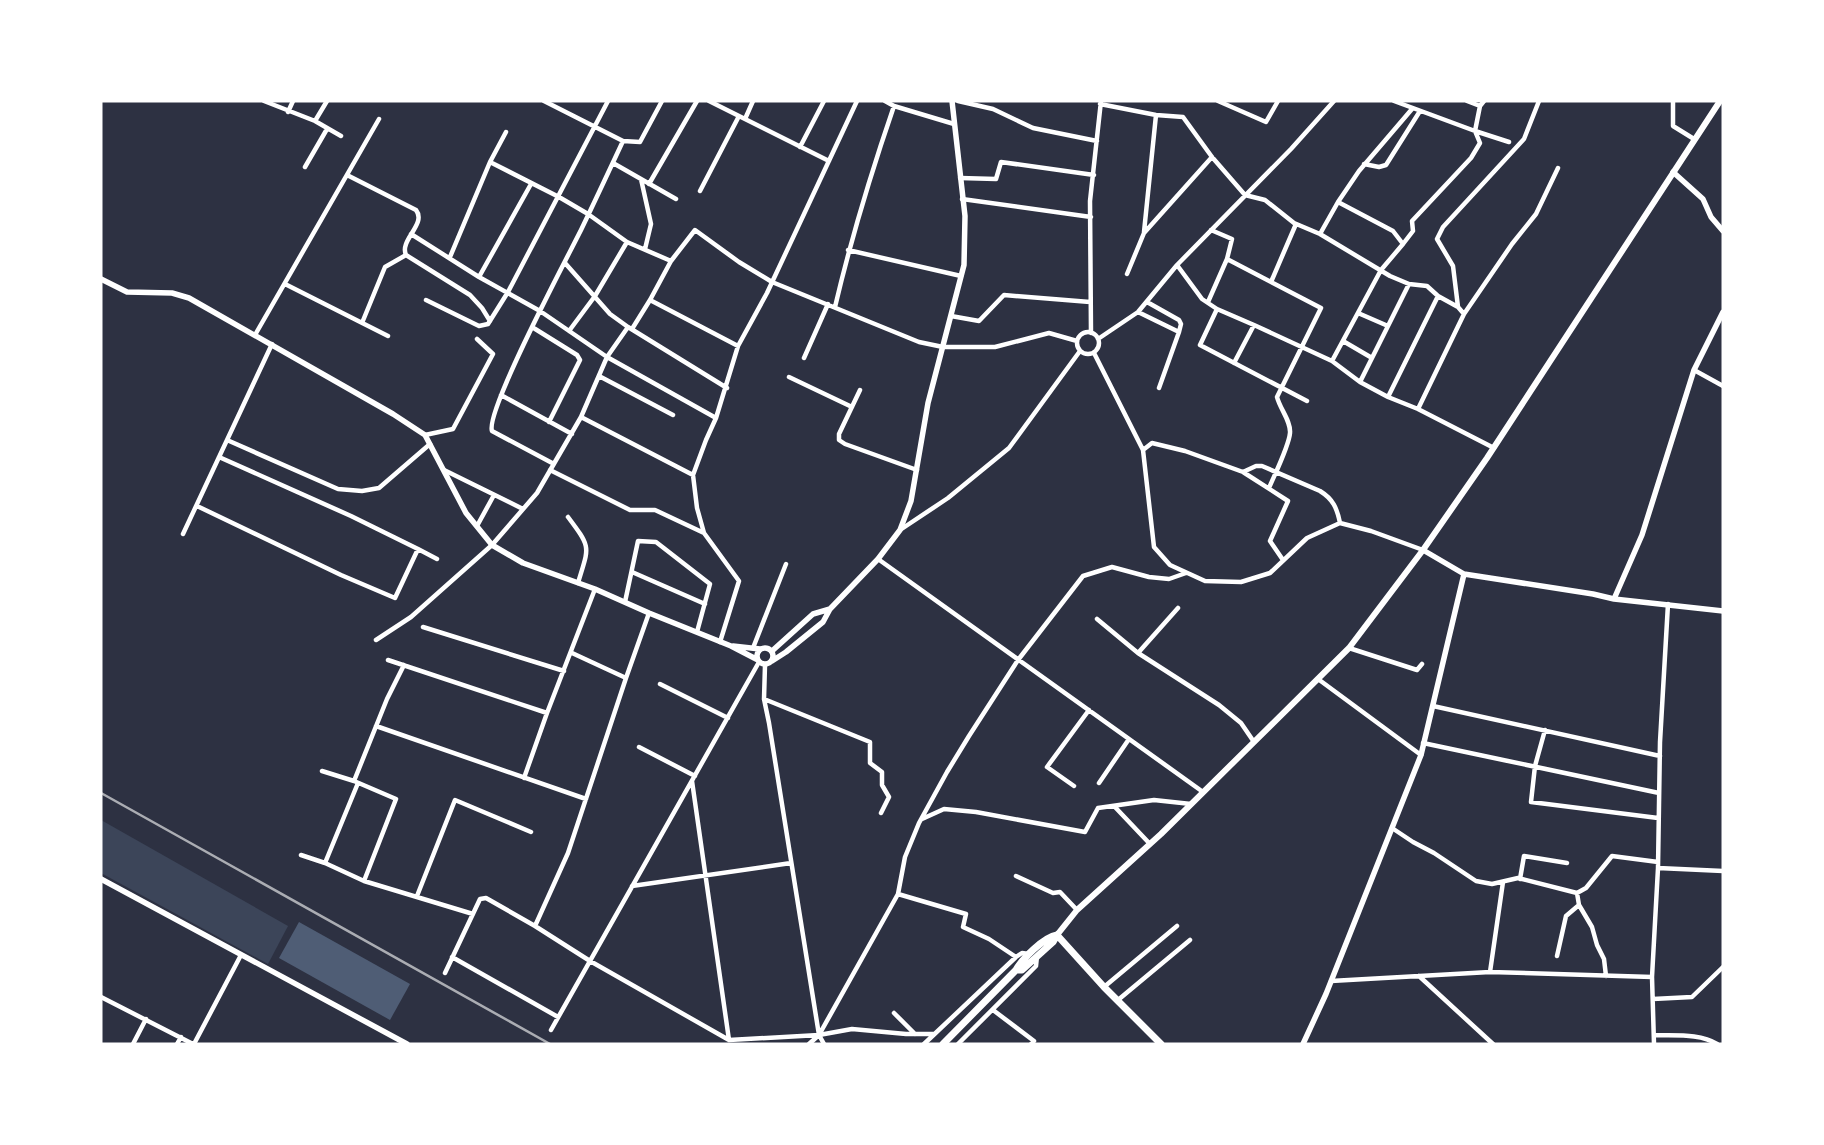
<svg xmlns="http://www.w3.org/2000/svg" width="1824" height="1145" viewBox="0 0 1824 1145" font-family="Ubuntu,sans-serif">
	<rect width="100%" height="100%" fill="#2d3142"/>
	<path fill="#3c4559" d="M101 820 288 926 268 964 101 873Z"/>
	<path fill="#4f5d75" d="M299 922 410 984 390 1020 279 958Z"/>
	<g fill="none" stroke-linecap="round" stroke-linejoin="round">
		<path stroke="#fff" stroke-width="4.5" d="M264 101 315 121 341 136
			M544 101 623 141C609 171 595 201 581 230 567 258 485 412 492 431L554 464
			M709 101 829 161
			M885 101 894 106 954 124
			M958 101 993 109 1033 128 1097 141
			M1218 101 1266 122 1278 101
			M1394 101 1475 131 1480 143 1471 158 1412 221 1413 231 1403 244 1393 231 1338 202 1359 171 1412 109
			M1467 101 1480 106
			M1484 101 1480 106 1475 131 1509 142
			M1673 101V126L1694 139
			M1100 104 1156 115 1183 117 1212 157 1245 195 1265 200 1294 223 1320 234 1390 276 1409 284 1427 286 1438 296 1458 307 1464 314
			M288 112 293 101
			M745 119 753 101
			M315 121 327 101
			M623 141 640 142 662 101
			M800 147 824 101
			M490 162 506 132
			M613 163 676 199
			M1364 164 1379 167 1386 165 1420 111
			M305 167 327 129
			M347 175 416 210C427 224 399 240 406 255L470 295 482 308 490 321
			M960 178 996 179 1001 162 1094 175
			M641 179 651 224 645 249
			M649 184 697 101
			M700 191 739 116
			M962 199 1091 217
			M1211 230 1232 239 1227 259 1321 308 1277 397C1280 409 1291 421 1290 433 1289 446 1274 476 1269 488
			M1144 232 1156 115
			M411 234 479 277 540 311 607 357 716 418
			M1320 234 1338 202
			M848 250 961 276
			M450 257 490 162 559 197 588 214 627 242 671 261
			M565 263 610 314 628 327 727 388
			M1177 265 1202 299 1217 309 1254 325 1332 361 1360 382 1388 397 1418 409 1494 448
			M1127 274 1144 233 1212 157
			M479 277 531 184
			M1271 282 1296 224
			M285 284 388 336
			M426 300 479 326 488 324 508 292 608 101
			M650 300 738 346
			M1147 302 1179 320 1181 324 1179 332
			M1208 302 1227 259
			M835 307C851 239 871 173 894 106
			M1458 307 1453 266 1437 239 1443 227 1524 139 1539 101
			M1217 309 1200 345 1307 401
			M1138 312 1179 332 1159 388
			M1358 313 1388 326
			M951 316 979 321 1004 295 1090 302
			M362 323 385 267 406 255
			M532 327 577 355 580 360 549 422
			M632 329 650 300 671 261 695 230 739 262 772 282 919 342 943 347H995L1049 333 1077 341
			M569 331 595 296 627 242
			M1077 343a11 11 0 1 1 22 0a11 11 0 1 1-22 0Z
			M1091 333 1090 201 1101 101
			M255 335 379 119
			M1098 339 1138 312 1177 265 1291 149 1334 101
			M1343 341 1372 358
			M1094 353 1143 450 1154 547 1170 565 1205 581 1241 582 1270 573 1307 538 1340 523 1371 531 1423 550
			M804 358 828 304
			M1332 361 1381 270 1403 244
			M1234 363 1254 325
			M1694 370 1723 386
			M599 376 673 415
			M789 377 852 407
			M1360 382 1409 284
			M860 390 839 434V440L845 444 917 470
			M501 395 572 434
			M1388 397 1438 296
			M1418 409 1464 314 1512 244 1536 214 1558 168
			M581 417 693 475
			M425 435 453 429 493 354 477 339
			M227 440 338 489 362 491 379 488 430 444
			M1143 450 1152 443 1185 451 1243 472 1288 501 1270 541 1283 560
			M219 457 351 516 418 549
			M444 470 523 509
			M550 470 630 510H655L704 533
			M1243 472 1256 466H1262L1320 491C1333 499 1337 508 1340 523
			M197 506 341 575 395 598 418 549 437 559
			M568 517C592 549 589 546 578 583
			M477 526 494 495
			M900 530 948 498 1009 448 1080 351
			M183 534 272 344
			M878 559 1203 792
			M632 572 705 604
			M625 602 638 541 656 542 710 584 697 632
			M1178 608 1138 653 1219 705 1241 723 1254 742
			M1097 619 1138 653
			M423 627 564 671
			M376 640 411 617 492 545 537 493 581 417 607 357 628 327
			M720 642 739 581 704 533 697 508 693 475 706 440 716 418 738 346 767 293 857 101
			M753 648 786 564
			M1349 648 1417 670 1422 664
			M388 660 547 713
			M765 665 764 699 769 723 819 1035 824 1044
			M626 678 649 613
			M1318 679 1421 755
			M660 684 728 718
			M764 699 870 742V763L882 772V785L889 797 881 813
			M1433 706 1660 756
			M376 726 586 799
			M1545 730 1535 766 1531 802 1658 818
			M1423 743 1659 793
			M639 747 695 776
			M322 771 354 781 396 799 364 881
			M524 778 547 713 595 589
			M354 781 387 699 404 665
			M692 781 729 1040
			M1099 783 1129 739
			M1074 786 1047 767 1089 710
			M1114 806 1150 844
			M922 819 944 809 976 812 1085 832 1098 808 1154 800 1191 804
			M1392 828 1413 842 1434 853 1476 881 1492 884 1518 878 1577 893 1586 888 1612 856 1658 862
			M301 855 325 863 364 881 473 914
			M325 863 358 783
			M1658 868 1723 871
			M1016 876 1053 893 1060 892 1077 910
			M1520 879 1524 856 1567 863
			M632 886 791 863
			M898 894 966 914 963 927 989 939 1016 957
			M417 896 455 800 531 832
			M1579 905 1592 927 1597 945 1604 959 1606 976
			M535 926 568 853 626 678 572 653
			M1557 956 1566 916 1579 905 1577 893
			M452 957 558 1017
			M1490 972 1503 882
			M445 973 480 899 486 898 535 926 590 961 729 1040 819 1035 852 1029 906 1034H934
			M1419 976 1493 1044
			M1331 981 1490 972 1652 977
			M1104 987 1177 926
			M101 997 193 1044
			M1653 999 1692 997 1723 967
			M1118 1000 1190 940
			M993 1010 1034 1041 1031 1044
			M894 1013 915 1034
			M551 1030 759 662
			M1654 1035C1674 1036 1700 1033 1717 1044
			M133 1044 146 1019
			M177 1044 181 1037
			M194 1044 241 955
			M809 1044 819 1035 898 894 905 857 919 823 947 772 969 736 1018 660 1083 576 1112 567 1149 577 1169 579 1186 573
			M924 1044 1016 957 1022 953 1029 954
			M958 1044 1036 966 1037 956
			M1654 1044 1652 977 1658 868 1660 742 1668 604"/>
		<path stroke="#fff" stroke-width="5.5" d="M1673 172 1703 199 1711 217 1723 231
			M101 279 127 292 172 293 189 298 393 414 425 435 466 513 492 545 523 563 595 589 649 613 731 646 758 660
			M1423 550 1464 574 1593 594 1614 599 1723 611
			M1614 599 1642 535 1694 370 1723 312
			M733 646 760 649
			M757 656a8 8 0 1 1 16 0a8 8 0 1 1-16 0Z
			M772 651 813 614 830 609
			M772 661 786 652 823 622 830 609 878 559 900 530 911 501 928 403 964 265 965 216 952 101
			M101 879 407 1044
			M1303 1044 1326 994 1421 755 1464 574"/>
		<path stroke="#fff" stroke-width="6" d="M1057 935 1077 910 1161 834 1349 648 1423 550 1487 458 1720 101"/>
		<path stroke="#fff" stroke-width="7" d="M1057 935 1104 987 1161 1044
			M1016 970H1022L1053 942 1057 935
			M943 1044 1016 970C1022 959 1044 937 1057 935"/>
		<path stroke="#abadb3" stroke-width="2.5" d="M101 793 550 1044"/>
	</g>
	<rect width="1824" height="1145" fill="none" stroke="#ffffff" stroke-width="205"/>
</svg>
